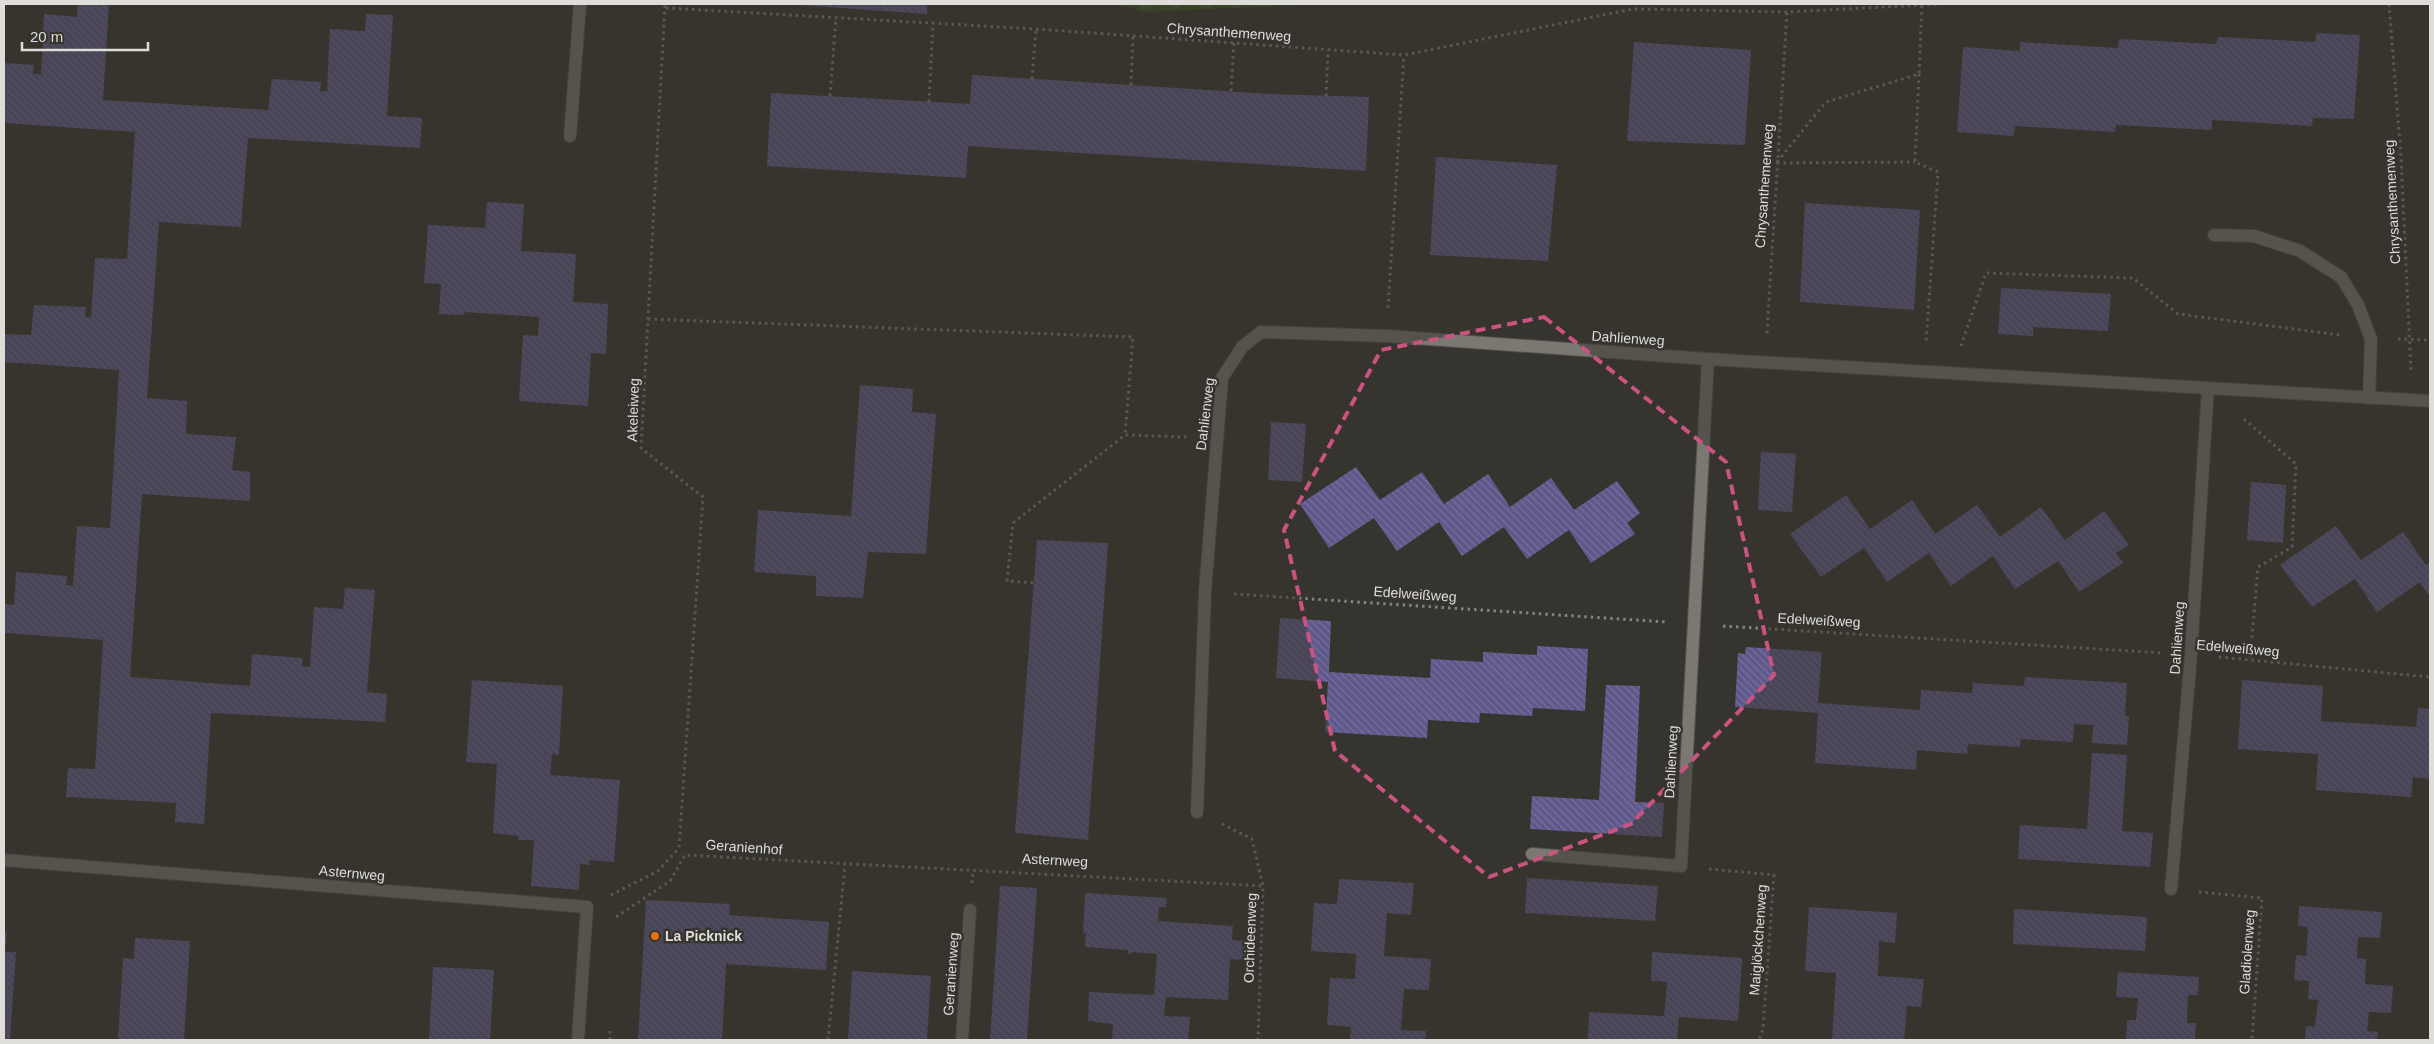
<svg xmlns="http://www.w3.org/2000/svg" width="2434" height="1044" viewBox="0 0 2434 1044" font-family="Helvetica,sans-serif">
	<defs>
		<pattern id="grass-tufts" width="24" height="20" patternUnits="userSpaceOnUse" patternTransform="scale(1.25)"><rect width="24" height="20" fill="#3c5121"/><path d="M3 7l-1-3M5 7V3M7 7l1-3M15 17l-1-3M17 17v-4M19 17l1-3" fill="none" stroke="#586a41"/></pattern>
		<pattern id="building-back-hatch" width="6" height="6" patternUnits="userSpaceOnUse" patternTransform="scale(1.25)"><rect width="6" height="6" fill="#5f588b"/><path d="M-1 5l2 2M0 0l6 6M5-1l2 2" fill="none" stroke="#76709b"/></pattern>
	</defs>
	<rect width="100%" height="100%" fill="#36342e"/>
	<path fill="url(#grass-tufts)" d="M1116 4H1320L1145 12Z"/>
	<path fill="url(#building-back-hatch)" d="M78 4H109L103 100 268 110 272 79 321 82 320 91 327 92 330 29 365 31 366 14 393 15 387 116 422 118 420 148 248 138 241 227 159 222 147 398 187 401 186 434 236 437 232 470 250 472V501L142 494 130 677 250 686 252 654 303 658 302 666 310 667 314 607 343 609 345 588 375 590 367 692 387 694 385 722 211 713 204 824 175 822 176 803 66 797 68 768 95 769 103 640 4 633V604L14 605 16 572 67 576 66 585 73 586 77 526 110 528 119 370 4 362V334L31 335 34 305 86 307 85 317H91L95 258 127 259 135 132 4 123V63L34 65 33 74H41L44 14 77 17Z
		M784 4H927V14Z
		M2317 33 2360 35 2354 119 2313 118 2312 126 2212 120V130L2116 125 2115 132 2015 126 2014 136 1957 132 1963 47 2020 51V42L2118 48 2119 39 2216 44 2218 37 2315 42Z
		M1634 42 1751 50 1745 145 1627 141Z
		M972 75 1270 94 1369 97 1366 171 968 146 966 178 767 166 771 93 970 104Z
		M1436 157 1557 165 1548 261 1430 255Z
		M487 202 524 204 521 251 576 254 573 302 608 304 606 354 591 353 588 406 519 401 523 335 538 336 539 317 464 312 463 315 439 314 441 284 424 283 428 225 485 228Z
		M1805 203 1920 210 1914 310 1800 302Z
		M2001 288 2111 294 2108 331 2033 327V336L1998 334Z
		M860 385 913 389 912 412 936 414 926 554 868 552 863 598 816 596V576L754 572 758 510 851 516Z
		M1271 422 1306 424 1302 482 1268 480Z
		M1761 452 1796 454 1792 512 1758 510Z
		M1356 467 1380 500 1422 472 1444 504 1488 474 1510 507 1551 478 1574 510 1617 481 1640 513 1627 523 1635 534 1591 563 1569 530 1527 559 1504 527 1462 556 1439 522 1397 551 1374 518 1329 548 1300 504Z
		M2251 482 2286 485 2283 543 2247 540Z
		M1846 495 1870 529 1912 500 1935 534 1977 505 2000 537 2041 507 2065 540 2104 511 2129 545 2116 553 2123 563 2079 592 2058 561 2015 589 1993 556 1951 586 1929 553 1887 582 1864 548 1821 577 1790 534Z
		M2336 526 2361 560 2403 532 2426 565 2430 562V597L2420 582 2377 612 2355 579 2312 607 2280 565Z
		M1037 540 1108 543 1088 840 1015 833Z
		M1280 618 1331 621 1329 672 1430 678 1431 659 1483 662V652L1537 655V646L1588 649 1585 711 1533 708 1532 716 1480 713 1479 723 1428 720 1427 738 1325 732 1328 682 1276 678Z
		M1746 647 1822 652 1818 703 1920 710 1921 690 1972 693 1973 683 2024 686 2025 677 2127 683 2125 716 2129 717 2127 745 2092 743 2093 725 2074 724 2073 742 2021 739 2020 747 1968 744 1967 754 1917 750 1916 770 1815 763 1818 713 1735 707 1738 653 1745 654Z
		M472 680 563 686 559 755 552 754 550 775 620 780 614 862 589 860 590 865 580 864 579 890 531 886 534 840H518V836L493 833 497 764 466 762Z
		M2242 680 2323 686 2321 721 2416 727 2418 708 2430 709V779L2413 777 2411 797 2316 790 2318 754 2238 749Z
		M1606 685 1640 686 1635 802 1664 803 1662 837 1530 829 1532 796 1599 800Z
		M2092 753 2127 755 2122 831 2153 833 2150 867 2018 859 2020 825 2087 829Z
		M1527 878 1658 886 1655 921 1525 913Z
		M1339 879 1414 883 1411 915 1387 913 1384 956 1431 959 1429 990 1404 989 1401 1030 1426 1031 1425 1040H1350L1351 1027 1327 1025 1330 978 1355 979 1356 954 1311 951 1314 903 1337 904Z
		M1000 886 1037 888 1027 1040H990Z
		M1085 893 1167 898 1166 907H1159L1158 921 1233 926 1232 940 1244 941 1246 936 1245 960 1230 959 1228 1000 1166 997 1164 1016 1190 1017 1188 1040H1112L1113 1024 1088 1021 1089 992 1154 995 1157 954 1132 952 1131 954H1128V950L1085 947 1086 933H1083Z
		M646 900 730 904 729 915 829 922 826 970 726 964 722 1040H638Z
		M2299 906 2382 912 2380 938 2358 937 2357 958 2366 959 2365 984 2393 986 2391 1013 2369 1012 2367 1031 2378 1032 2377 1040H2305L2306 1026 2315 1027 2318 1000 2308 999 2309 981 2294 980 2296 955 2306 956 2308 927 2298 926Z
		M1809 907 1897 913 1895 943 1879 941 1878 976 1924 979 1921 1007 1907 1006 1904 1040H1832L1836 973 1805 971Z
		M2014 909 2147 917 2145 951 2013 944Z
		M4 931 7 932 5 952H16L10 1040H4Z
		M135 938 190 941 184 1040H118L123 958 134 959Z
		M1652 952 1742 958 1738 1021 1679 1017 1677 1040H1588L1589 1012 1664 1016 1667 982 1651 981Z
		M433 967 494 970 490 1040H429Z
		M852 971 931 976 927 1040H848Z
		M2118 972 2199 977 2198 995H2188L2187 1023H2196L2195 1040H2126L2127 1020H2136L2138 998 2116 997Z"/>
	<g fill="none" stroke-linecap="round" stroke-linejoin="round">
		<defs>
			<path id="service" d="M570 136 580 4
				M2214 235 2254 236 2300 251 2341 277 2358 305 2371 339 2369 398
				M1532 854 1681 866
				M578 1040 587 907
				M962 1040 970 910"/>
			<path id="minor" d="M1197 812 1205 592 1222 378 1242 347 1261 332 1387 336 1708 359 2430 401
				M4 860 587 907
				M1681 866 1708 359
				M2171 889 2191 655 2208 388"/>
		</defs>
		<use href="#service" stroke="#53514d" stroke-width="14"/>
		<use href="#minor" stroke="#53514d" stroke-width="14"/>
		<path stroke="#85837f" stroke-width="3" stroke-dasharray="2.5 4" stroke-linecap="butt" d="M2389 4 2401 157 2411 372
			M666 8 1036 29 1404 55 1633 9 1787 12 1942 4
			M1919 74 1915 162 1938 172 1926 343
			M1032 79 1036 29
			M1131 85 1133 36
			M1231 91 1234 43
			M830 96 836 18
			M1326 96 1328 50
			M929 102 933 23
			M1777 162 1826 102 1919 74 1922 5
			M1777 163 1915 162
			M1388 308 1404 55
			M648 319 1133 337 1125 435
			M1767 333 1787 12
			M2398 339 2430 340
			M1961 346 1986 273 2133 278 2178 314 2340 335
			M2244 419 2296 464 2292 547 2258 567 2250 660
			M1033 583 1007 581 1013 523 1125 435 1188 437
			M1234 594 1667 622
			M1723 626 2163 653
			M2219 657 2430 677
			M1222 824 1252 839 1263 886 1258 1040
			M1709 869 1774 875 1763 1029 1759 1040
			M972 883 973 872
			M2199 892 2262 898 2252 1040
			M611 895 658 871 679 848 703 497 641 448 665 4
			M616 917 670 881 685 855 1263 886
			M610 1040V1028
			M828 1040 845 865"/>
		<use href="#service" stroke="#7a7871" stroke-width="12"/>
		<use href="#minor" stroke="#7a7871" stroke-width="12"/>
	</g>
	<path d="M0 0H2434V1044H0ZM1544 317 1726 462 1774 675 1631 824 1489 877 1335 751 1284 530 1381 350Z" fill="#36342e" fill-opacity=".55" fill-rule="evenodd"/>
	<path fill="none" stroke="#cb5381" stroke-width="4" stroke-dasharray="10 6" stroke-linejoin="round" d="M1544 317 1726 462 1774 675 1631 824 1489 877 1335 751 1284 530 1381 350Z"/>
	<circle fill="#e8710a" stroke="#36342e" stroke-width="2" cx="655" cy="936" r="5"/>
	<g text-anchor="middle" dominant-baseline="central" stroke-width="5" stroke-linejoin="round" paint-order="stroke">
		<g font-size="14" fill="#dfddda" stroke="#36342e">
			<text transform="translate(1229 32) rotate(4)">Chrysanthemenweg</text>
			<text transform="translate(1764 186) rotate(-86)">Chrysanthemenweg</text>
			<text transform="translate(2392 202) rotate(-93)">Chrysanthemenweg</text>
			<text transform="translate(1628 338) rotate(4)">Dahlienweg</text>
			<text transform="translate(633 410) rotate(-88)">Akeleiweg</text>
			<text transform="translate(1205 414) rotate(-83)">Dahlienweg</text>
			<text transform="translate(1415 594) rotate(4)">Edelweißweg</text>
			<text transform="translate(1819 620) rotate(3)">Edelweißweg</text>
			<text transform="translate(2177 638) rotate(-86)">Dahlienweg</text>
			<text transform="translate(2238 648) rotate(5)">Edelweißweg</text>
			<text transform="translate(1671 762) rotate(-87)">Dahlienweg</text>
			<text transform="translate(744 847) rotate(4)">Geranienhof</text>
			<text transform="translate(1055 860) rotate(3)">Asternweg</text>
			<text transform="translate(352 873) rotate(5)">Asternweg</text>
			<text transform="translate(1250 938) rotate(-88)">Orchideenweg</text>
			<text transform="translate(1758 940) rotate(-86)">Maiglöckchenweg</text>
			<text transform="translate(2247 952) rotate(-86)">Gladiolenweg</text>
			<text transform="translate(951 974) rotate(-86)">Geranienweg</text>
		</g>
		<g font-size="14" font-weight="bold" fill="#dfddda" stroke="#36342e" text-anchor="start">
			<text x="665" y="936">La Picknick</text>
		</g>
	</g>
	<rect width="2434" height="1044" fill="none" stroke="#dfddda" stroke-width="10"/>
	<path d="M22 42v8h126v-8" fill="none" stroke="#dfddda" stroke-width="2.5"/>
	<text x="30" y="42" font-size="15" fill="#dfddda" stroke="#36342e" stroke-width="4" paint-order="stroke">20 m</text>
</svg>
